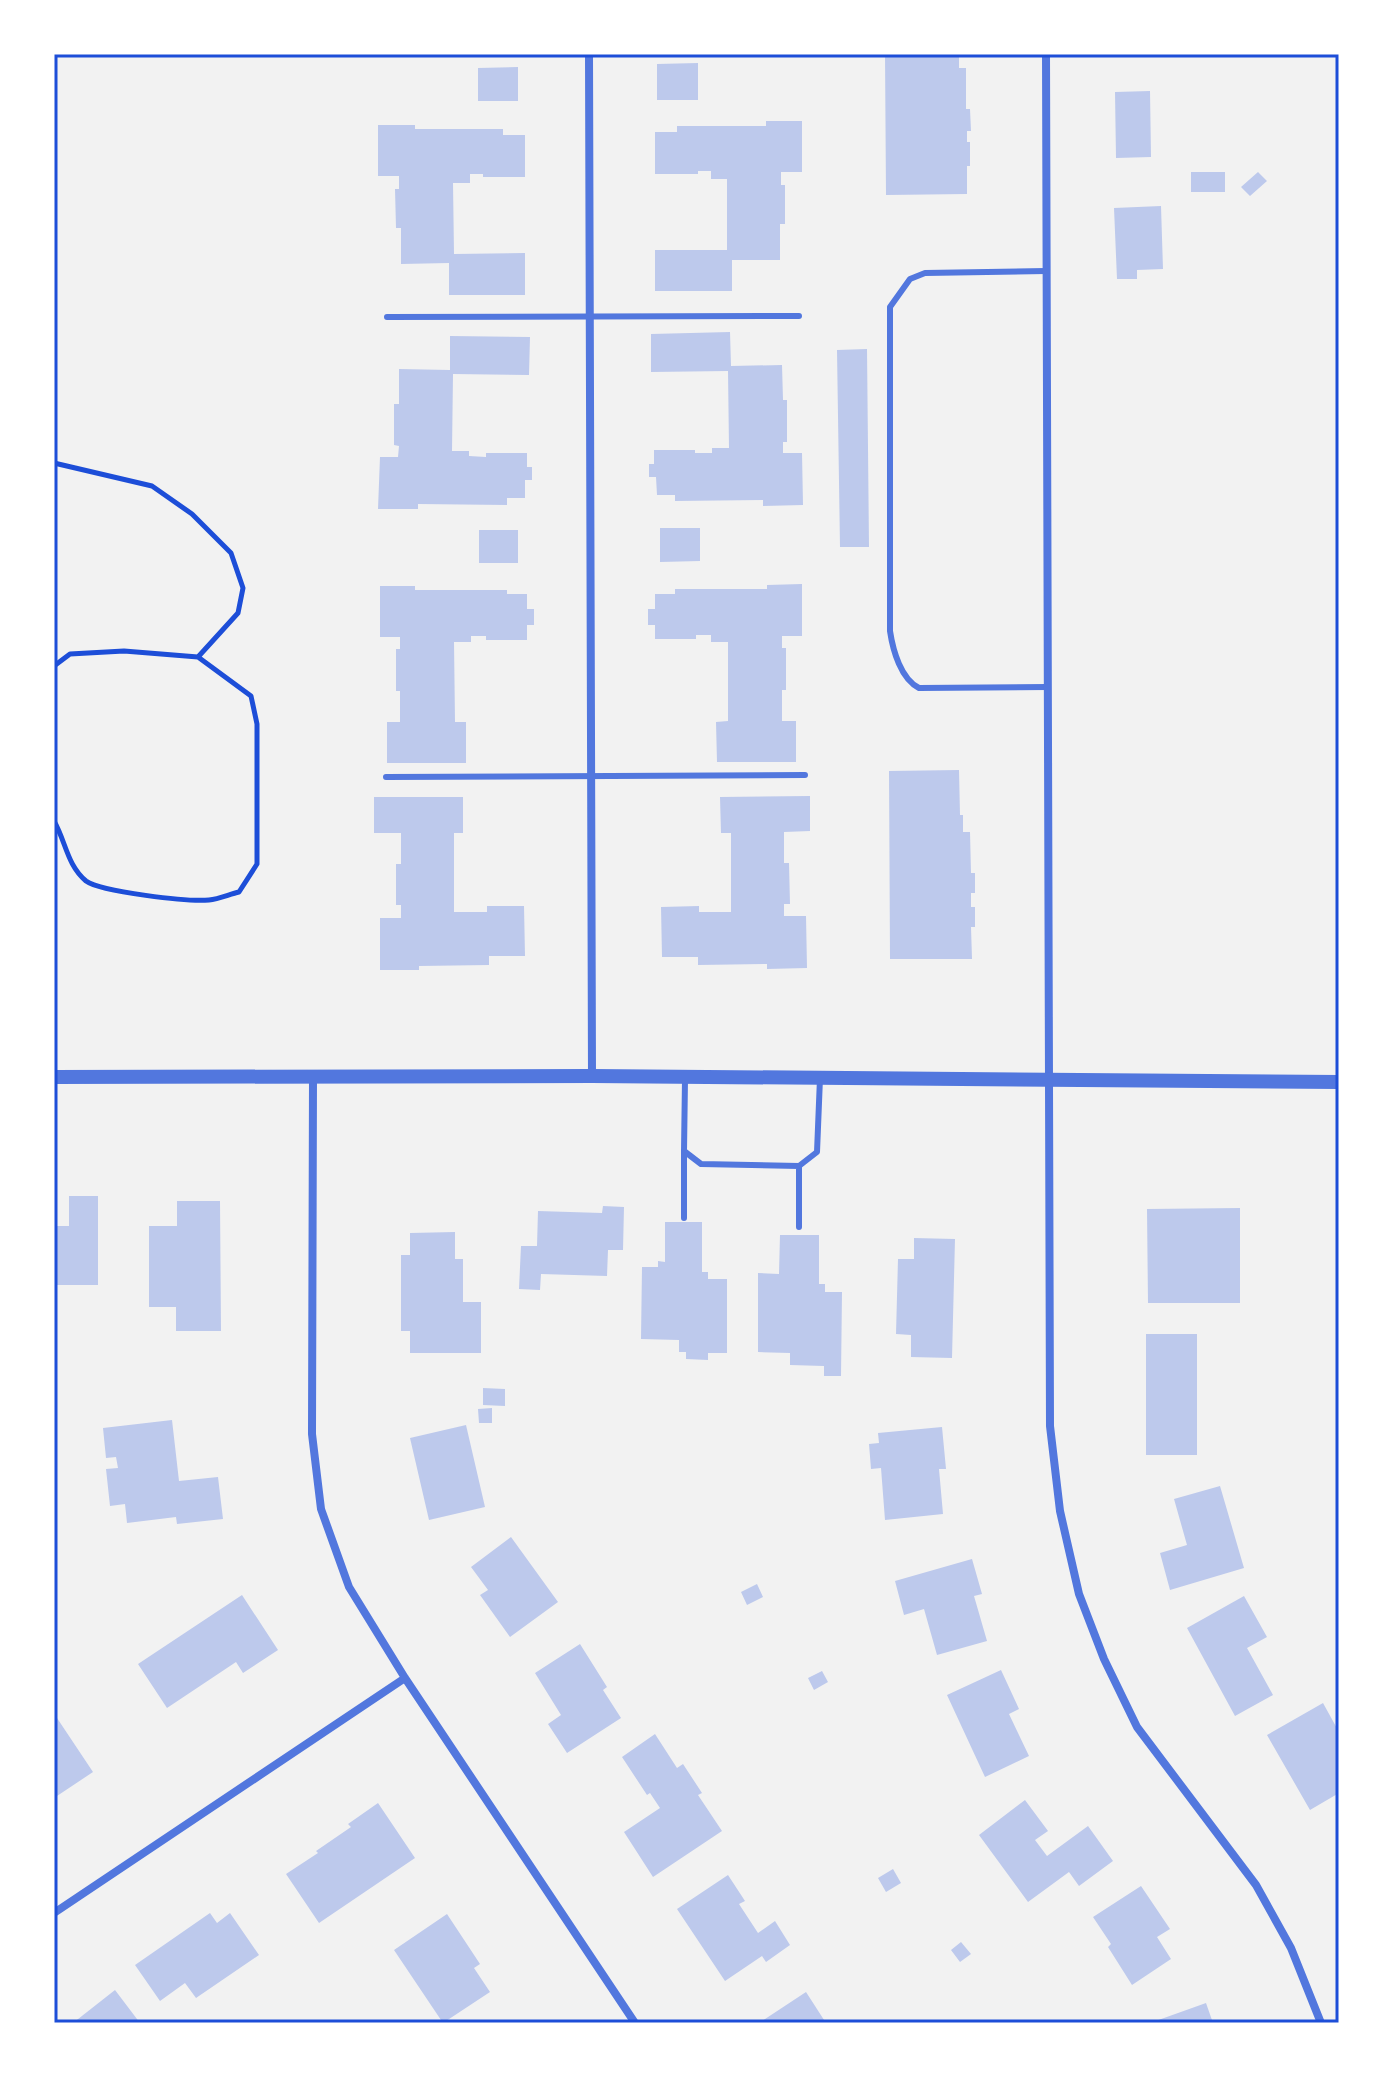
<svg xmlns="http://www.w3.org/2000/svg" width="1393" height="2077" viewBox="0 0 1393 2077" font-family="Commissioner,sans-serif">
	<rect width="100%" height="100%" fill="#f2f2f2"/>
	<path fill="#bdc9ec" d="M885 54H959V68H966V109H970L971 131H967V142H970V166H967V194L886 195Z
		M698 63V100H657V64Z
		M518 67V101H478V68Z
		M1150 91 1151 157 1116 158 1115 92Z
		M766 121H802V172H781V185H785V224H780V260H732V291H655V250H727V179H711V171H698V174H655V132H677V126H766Z
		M378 125H415V129H503V135H525V177H483V174H470V183H453L454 254 525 253V295H449V263L401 264V228H396L395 189H399V176H378Z
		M1191 172H1225V192H1191Z
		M1258 172 1267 181 1250 196 1241 187Z
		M1161 206 1163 269 1137 270V279H1117L1114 208Z
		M730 332 731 366 782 365 783 400H787V442H783V453H802L803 505 763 506V500L675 501V495H657L656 477H649V464H654V450H695V453H712V448H729L728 371 651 372V334Z
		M450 336 530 337 529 375 453 374 452 451H469V456L486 457V453H527V467H532V480H525V498H507V505L418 504V509H378L380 457H398L399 446 394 445V404H399V369L450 370Z
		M867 349 869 547H840L837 350Z
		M660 528H700V561L660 562Z
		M479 530H518V563H479Z
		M802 584V636H782V648H786V690H782V721H796V762H717L716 722 728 721V642H711V635H696V639H655V625H648V609H655V594H675V589H767V585Z
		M380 586H415V590H507V594H527V609H534V625H527V640H486V636H471V642H454L455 722H466V763H387V722H400V691H396V649H400V637H380Z
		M959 770 960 815H963V832H970L971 873H975V893H971V907H975V927H971L972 959H890L889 771Z
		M810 796V831L784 832V863H789L790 904H784V916H806L807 968 767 969V964L698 965V957H662L661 907 699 906V912H731V833H721L720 797Z
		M374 797H463V833H454V912H487V906H524L525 956H489V965L419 966V970H380V918H401V905H396V864H401V833H374Z
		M69 1196H98V1285H54V1226H69Z
		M177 1201H220L221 1331H176V1307H149V1226H177Z
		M603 1206 624 1207 623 1250H608L607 1276 541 1274 540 1290 519 1289 521 1246H537L538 1211 602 1213Z
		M1240 1208V1303H1148L1147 1209Z
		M665 1222H702V1272H708V1279H727V1353H708V1360L686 1359V1352H679V1340L641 1339 642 1267H658V1261L665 1262Z
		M455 1232V1259H463V1302H481V1353H410V1331H401V1255H410V1233Z
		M780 1235H819V1284H825V1292H842L841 1376H824V1366L790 1365V1353L758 1352V1273L779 1274Z
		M914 1238 955 1239 952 1358 911 1357V1335L896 1334 898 1259H914Z
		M1146 1334H1197V1455H1146Z
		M483 1388 505 1389V1406L483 1405Z
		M492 1408V1423H479L478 1409Z
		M172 1420 179 1481 218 1477 223 1519 177 1524 176 1517 127 1523 125 1504 110 1506 106 1469 118 1468 116 1457 106 1458 103 1428Z
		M466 1425 485 1507 429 1520 410 1438Z
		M942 1427 946 1469H939L943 1514 885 1520 881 1468 871 1469 869 1444 879 1443 878 1433Z
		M1220 1486 1244 1568 1170 1590 1160 1553 1187 1545 1174 1499Z
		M511 1537 558 1602 510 1637 480 1595 488 1590 471 1567Z
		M972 1559 982 1594 974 1596 987 1641 937 1655 924 1609 904 1615 895 1581Z
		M757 1584 763 1597 747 1605 741 1592Z
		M242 1595 278 1650 243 1673 236 1662 167 1708 138 1664Z
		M1244 1596 1267 1637 1247 1648 1273 1695 1235 1716 1187 1628Z
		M580 1644 607 1687 603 1690 621 1718 567 1753 548 1724 561 1715 535 1673Z
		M1001 1670 1019 1709 1009 1714 1029 1756 985 1777 947 1695Z
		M822 1671 828 1682 814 1690 808 1678Z
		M1323 1703 1339 1732V1793L1310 1810 1267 1735Z
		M57 1718 93 1772 54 1798V1719Z
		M655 1734 677 1768 683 1764 702 1793 698 1795 722 1831 653 1877 624 1832 660 1808 650 1793 647 1795 622 1757Z
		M1025 1800 1048 1831 1035 1840 1047 1856 1088 1826 1113 1861 1079 1886 1069 1872 1028 1902 979 1835Z
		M378 1803 415 1858 319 1923 286 1874 318 1853 316 1851 351 1827 348 1824Z
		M893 1869 901 1883 886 1892 878 1878Z
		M728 1875 745 1901 739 1904 758 1933 775 1921 790 1945 766 1962 762 1956 725 1981 677 1909Z
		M1141 1886 1170 1929 1157 1937 1171 1959 1132 1985 1108 1947 1111 1944 1093 1917Z
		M210 1913 217 1923 230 1913 259 1955 196 1998 185 1983 160 2001 135 1965Z
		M447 1914 480 1964 474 1968 490 1992 443 2023 394 1950Z
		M961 1942 971 1954 960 1962 951 1950Z
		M115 1990 140 2023H73Z
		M806 1992 826 2023H763L762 2021Z
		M1206 2003 1213 2023H1150Z"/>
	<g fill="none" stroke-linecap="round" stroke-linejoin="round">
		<path stroke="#1d4ed8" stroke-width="5" d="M54 463 152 486 192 514 231 553 243 588 238 613 198 657
			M54 666 70 654 124 651 198 657 251 696 257 724V864L239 892C230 894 219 899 209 900 189 902 101 892 86 881 67 865 66 842 54 821"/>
		<path stroke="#5277de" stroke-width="6" d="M1046 271 925 273 910 279 890 307V631C893 651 901 679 919 688L1048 687
			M387 317 799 316
			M386 777 805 775
			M685 1079 684 1151 701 1164 799 1166 817 1152 820 1078
			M684 1151V1218
			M799 1166V1227"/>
		<path stroke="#5277de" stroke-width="8" d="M589 54 592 1076
			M1046 54 1050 1426 1060 1511 1079 1594 1104 1659 1137 1727 1256 1885 1291 1948 1321 2023
			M313 1078 312 1434 321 1509 349 1587 405 1678 635 2023
			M54 1913 405 1678"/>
		<path stroke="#5277de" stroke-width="14" d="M54 1077 592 1076 1339 1082"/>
	</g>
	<rect width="1393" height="2077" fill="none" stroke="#ffffff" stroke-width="112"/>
	<rect x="56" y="56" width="1281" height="1965" fill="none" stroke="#1d4ed8" stroke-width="3"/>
</svg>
